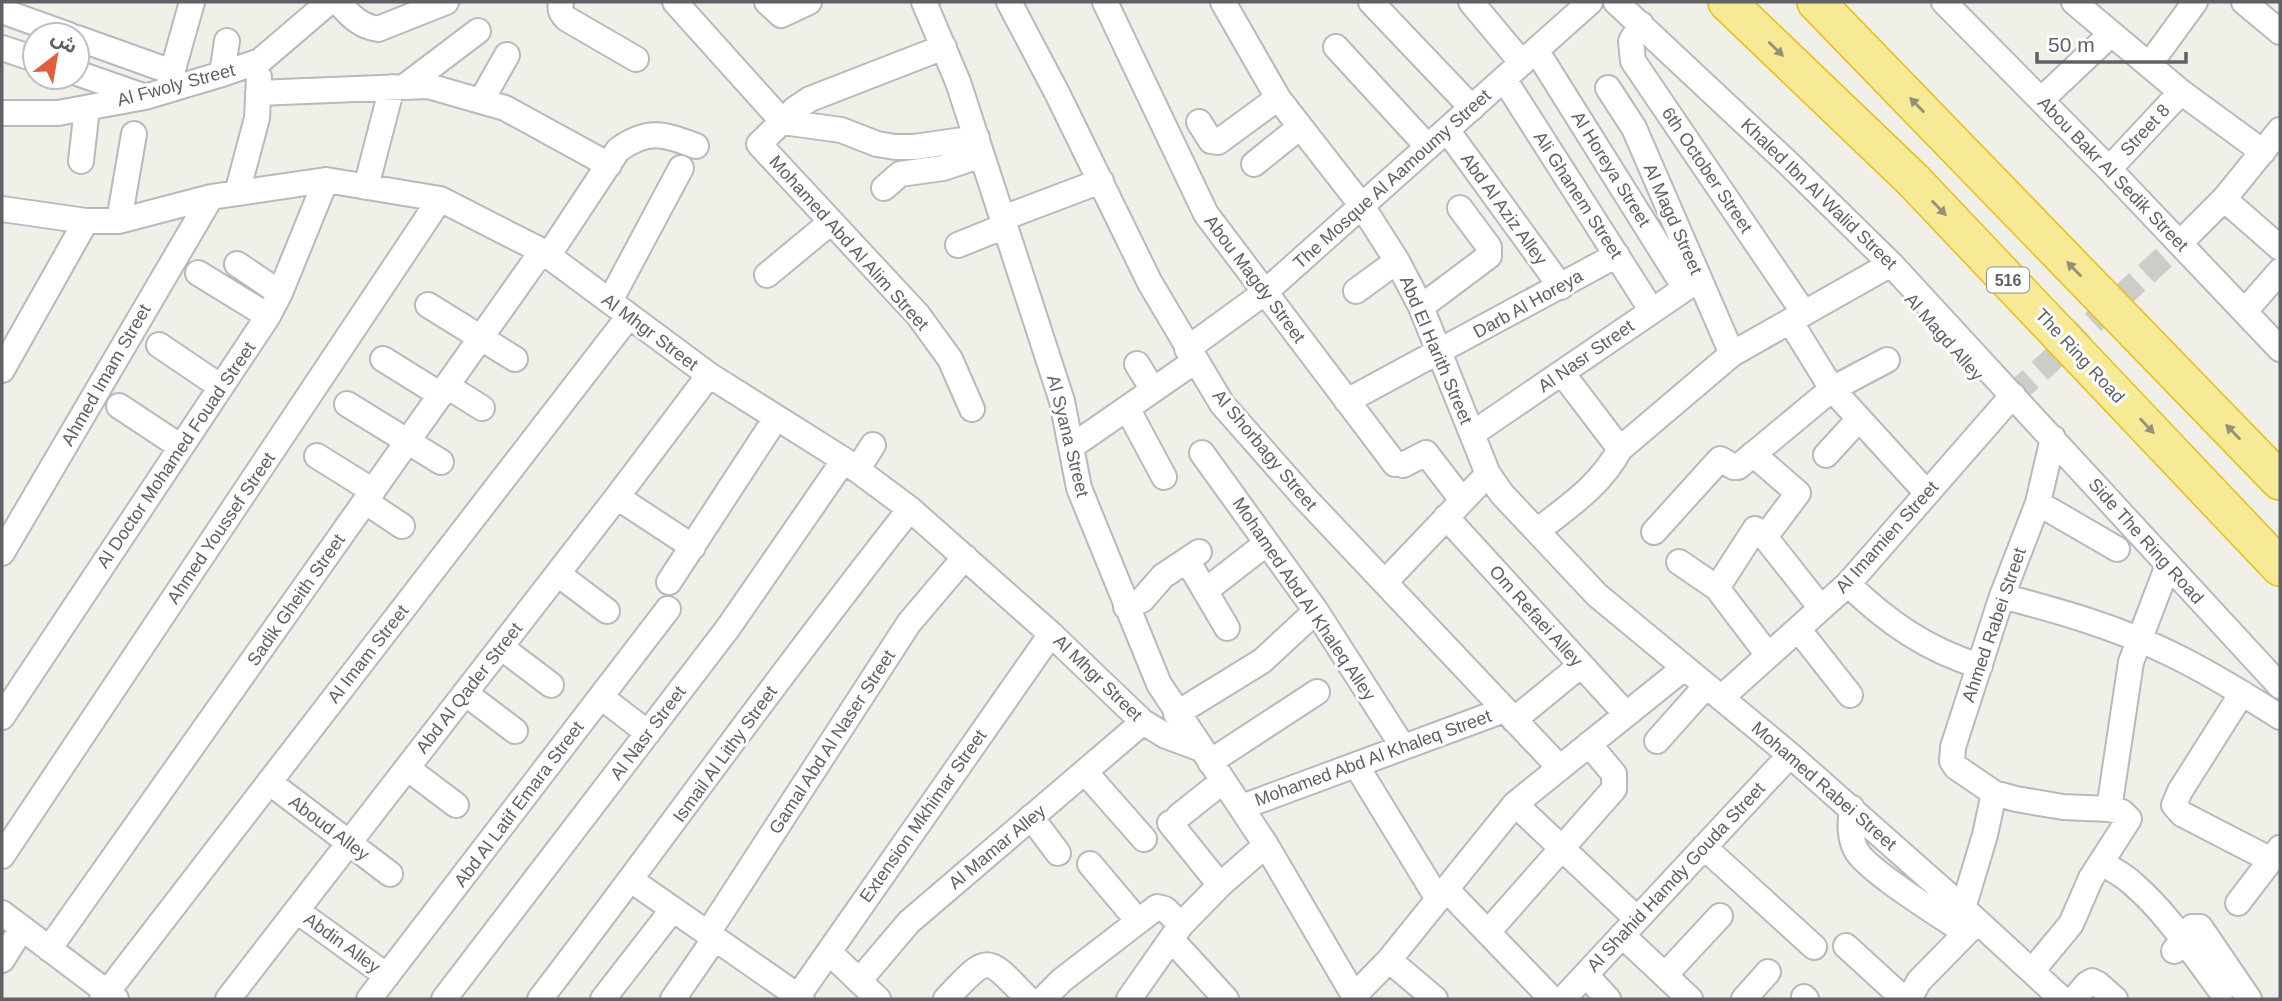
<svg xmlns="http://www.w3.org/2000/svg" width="2282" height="1001" viewBox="0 0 2282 1001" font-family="Arial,'Noto Sans Arabic',sans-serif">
	<rect width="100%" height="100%" fill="#f0efe8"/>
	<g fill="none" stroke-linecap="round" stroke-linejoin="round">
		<path stroke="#ccccc8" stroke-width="24" stroke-dasharray="24 12" stroke-linecap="butt" d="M2013 395 2180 243"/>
		<defs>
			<path id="minor" d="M338 2C350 15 359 26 378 29L446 2
				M561 2C559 10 561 14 567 19L636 59
				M675 2 783 122
				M767 2 781 15 809 2
				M924 2 958 82 1062 401 1079 488 1159 684 1266 845 1356 999
				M1009 2 1057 93 1150 283 1222 404 1304 497 1560 768
				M1105 2 1206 214 1395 464
				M1223 2 1278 98 1362 206 1397 261 1421 307 1488 474 1502 494 1597 595 1790 755 1963 908
				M1371 2 1472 108
				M1471 2 1522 63
				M1616 2 1790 165 1891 264 2280 686
				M1944 2 2109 169 2280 349
				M2074 2 2181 92 2263 152
				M2244 2 2280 32
				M2 11 69 35
				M1641 24 1631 41 1633 61 1804 313
				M77 38 172 72
				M944 47 810 99 795 109 759 144 918 315 950 359 972 409
				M1336 47 1428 147
				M2 48 35 59
				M1536 50 1685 288
				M2149 65 2195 2
				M77 73 143 96
				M222 74 227 41
				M1504 79 1652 311
				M168 87 192 2
				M404 87 478 31
				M1608 88 1634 128 1732 354
				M258 93 428 86 505 108 609 165
				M2041 100 2111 34
				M481 101 507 55
				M2 113H58L145 97 222 74 260 61 329 2
				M783 122 841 130 877 144 895 147H914L977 138
				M1199 122 1211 141 1218 142 1278 98
				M1447 130 1561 287
				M81 161 87 108
				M1254 164 1300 127
				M2109 169 2181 92
				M366 187 392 87
				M884 188 900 174 943 168 982 155
				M237 193 257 118 259 77
				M2224 199 2280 248
				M2 209 86 221H119L211 197 326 180 440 199 542 251 709 375 844 460 910 509 1051 634 1143 722 1166 736 1201 749
				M1003 218 1101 181
				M119 221 134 134
				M2180 243 2224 199 2280 130
				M958 245 1005 226
				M548 256 618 150C648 128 664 134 696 146
				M237 264 280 293
				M198 273 268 316
				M767 275 831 222
				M1356 291 1397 261
				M610 301 681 168
				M428 305 515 359
				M1421 307 1489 256V247L1460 208
				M2245 311 2280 271
				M1790 321 1832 389 1926 492
				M159 345 221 387
				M1187 349 1264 293 1590 2
				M383 359 441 395
				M1137 364 1153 390
				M2 370 86 221
				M1562 373 1620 449
				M447 386 482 408
				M1347 401 1617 255
				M347 404 441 462
				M119 406 181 447
				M1127 408 1164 477
				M1472 434 1699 279
				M2053 438 2038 503 2002 596 1953 747 1952 761 1956 767 1994 793 2016 799 2063 807 2109 809
				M1071 447 1195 361
				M1202 453 1316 611 1403 747
				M1753 454 1798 493 1765 537
				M1826 455 1859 419
				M317 456 373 491
				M1403 465 1426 453 1462 500
				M857 470 873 445
				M617 497 693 547
				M366 502 402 526
				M2038 503 2117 549
				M1446 517 1626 714
				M1537 531C1569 506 1600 486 1620 449L1732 354 1891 264
				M1654 532 1720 459 1734 467H1738L1832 389 1887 360
				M2 553 211 197
				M1187 560 1227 628
				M1679 562 1717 588 1768 655
				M558 574 607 611
				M669 582 776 418
				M1385 582 1488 474
				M1848 584C1887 622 1927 650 1980 666
				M1717 588 1755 529 1765 537 1821 608
				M1205 591 1267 543
				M2002 596C2059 611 2116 627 2169 653 2207 671 2244 694 2280 717
				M1126 607 1142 600 1163 576 1199 552
				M1798 629 1850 695
				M501 647 551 685
				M465 693 515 731
				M2242 693 2180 791 2174 805 2182 814 2271 860
				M601 697 648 733
				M1721 698 1848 584 2013 395
				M1176 714 1262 661 1316 611
				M2 717 268 316 280 293 326 180
				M1514 720 1581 665
				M1657 741 1706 686
				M1210 762 1317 692
				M1356 765 1438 899
				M407 768 456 805
				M1085 772 1144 839
				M269 782 390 874
				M1994 793 1985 835 1963 908 2062 999
				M1515 804 1637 919
				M1242 807 1504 710
				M1852 808C1850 823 1849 836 1856 850 1867 871 1943 917 1966 933
				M1179 816 1223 781
				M1031 817 1058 853
				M1170 823 1220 885
				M1704 847 1814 947
				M2 856 440 199
				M2101 863C2112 869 2124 875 2133 884 2168 914 2193 954 2221 991
				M1090 864 1138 921
				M631 880 802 999
				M1446 889 1552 999
				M2238 903 2280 848
				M297 911 387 976
				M2 913 116 999
				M1488 932 1614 789V774L1589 744
				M708 933 909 623 965 557
				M1622 935 1690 999
				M1171 939 1226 999
				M1846 946 1904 999
				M49 949 542 251
				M2174 951 2192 927H2200L2249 999
				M829 952 878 999
				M2 960 22 928
				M1389 960 1435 999
				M2032 971 2071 924 2091 878 2129 819 2122 812 2109 809 2131 662 2168 565
				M1586 975 1608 999
				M1665 975 1720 916
				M859 981 909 922 1143 722
				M1355 995 1389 960 1515 804 1684 668
				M1804 997 1806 999
				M102 999 629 316
				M228 999 617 497 709 375
				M369 999 668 609
				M444 999 728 628 844 460
				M540 999C664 837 783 669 910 509
				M603 999 673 909
				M673 999 715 938
				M796 999 1051 634
				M946 999C989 954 985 954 1028 999
				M1043 999 1062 980 1157 907 1165 909 1181 925
				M1129 999 1181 925 1220 885 1266 845
				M1563 999 1790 755
				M1744 999 1768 972
				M1909 999 1919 981 1977 922
				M2074 999 2087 984 2092 981 2098 984 2115 999"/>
			<path id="highway" d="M1727 2 1913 180 2280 567
				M1816 2 2280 481"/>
		</defs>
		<use href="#minor" stroke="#b7b9bd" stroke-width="28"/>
		<use href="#highway" stroke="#eabf0e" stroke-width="40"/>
		<use href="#minor" stroke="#fff" stroke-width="24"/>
		<use href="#highway" stroke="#f7ea97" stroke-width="37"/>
	</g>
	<defs><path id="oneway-solid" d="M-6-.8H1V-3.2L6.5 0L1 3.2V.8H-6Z" transform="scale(1.75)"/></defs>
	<g fill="#949178">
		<use href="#oneway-solid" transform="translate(1776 49) rotate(44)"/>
		<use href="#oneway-solid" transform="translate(1917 105) rotate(-134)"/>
		<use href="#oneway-solid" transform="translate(1939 208) rotate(46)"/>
		<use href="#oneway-solid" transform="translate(2074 269) rotate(-134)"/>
		<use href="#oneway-solid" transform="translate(2147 426) rotate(47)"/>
		<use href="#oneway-solid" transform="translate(2233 432) rotate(-134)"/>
	</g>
	<g text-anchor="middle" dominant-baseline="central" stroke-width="6" stroke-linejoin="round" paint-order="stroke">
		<rect fill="#fff" stroke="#8f9095" stroke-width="2" x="1987" y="267.5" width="42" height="25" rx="5"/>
		<g font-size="16" font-weight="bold" fill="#5f6167">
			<text x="2008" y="280">516</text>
		</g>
		<g font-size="18" fill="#5f6167" stroke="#fff">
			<text transform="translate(176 85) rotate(-15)">Al Fwoly Street</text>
			<text transform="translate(2145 130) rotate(-47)">Street 8</text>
			<text transform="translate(1611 169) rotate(58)">Al Horeya Street</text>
			<text transform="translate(1707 170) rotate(56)">6th October Street</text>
			<text transform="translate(2113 174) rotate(46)">Abou Bakr Al Sedik Street</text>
			<text transform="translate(1392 179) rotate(-42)">The Mosque Al Aamoumy Street</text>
			<text transform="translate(1819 194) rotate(44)">Khaled Ibn Al Walid Street</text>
			<text transform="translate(1578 195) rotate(57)">Ali Ghanem Street</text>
			<text transform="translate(1504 209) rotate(54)">Abd Al Aziz Alley</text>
			<text transform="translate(1673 219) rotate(66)">Al Magd Street</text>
			<text transform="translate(849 243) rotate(48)">Mohamed Abd Al Alim Street</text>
			<text transform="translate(1255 279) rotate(53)">Abou Magdy Street</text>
			<text transform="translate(1528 304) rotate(-29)">Darb Al Horeya</text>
			<text transform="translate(650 332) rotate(37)">Al Mhgr Street</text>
			<text transform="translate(1944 337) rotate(49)">Al Magd Alley</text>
			<text transform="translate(1436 350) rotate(67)">Abd El Harith Street</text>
			<text transform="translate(1586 356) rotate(-35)">Al Nasr Street</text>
			<text transform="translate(2080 356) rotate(47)">The Ring Road</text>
			<text transform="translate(106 375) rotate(-60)">Ahmed Imam Street</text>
			<text transform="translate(1068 436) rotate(76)">Al Syana Street</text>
			<text transform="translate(1265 450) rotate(50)">Al Shorbagy Street</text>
			<text transform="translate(176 455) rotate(-56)">Al Doctor Mohamed Fouad Street</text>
			<text transform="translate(221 528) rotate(-56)">Ahmed Youssef Street</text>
			<text transform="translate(1887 537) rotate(-48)">Al Imamien Street</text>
			<text transform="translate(2146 541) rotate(48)">Side The Ring Road</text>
			<text transform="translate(1304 599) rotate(56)">Mohamed Abd Al Khaleq Alley</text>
			<text transform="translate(296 600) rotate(-55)">Sadik Gheith Street</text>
			<text transform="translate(1536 616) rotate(48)">Om Refaei Alley</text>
			<text transform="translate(1994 625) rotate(-71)">Ahmed Rabei Street</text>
			<text transform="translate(368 654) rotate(-52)">Al Imam Street</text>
			<text transform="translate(1098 678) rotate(44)">Al Mhgr Street</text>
			<text transform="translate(469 688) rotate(-52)">Abd Al Qader Street</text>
			<text transform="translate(648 733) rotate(-53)">Al Nasr Street</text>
			<text transform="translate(832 742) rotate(-57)">Gamal Abd Al Naser Street</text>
			<text transform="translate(725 754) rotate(-54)">Ismail Al Lithy Street</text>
			<text transform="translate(1373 758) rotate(-20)">Mohamed Abd Al Khaleq Street</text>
			<text transform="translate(1824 786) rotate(41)">Mohamed Rabei Street</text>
			<text transform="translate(519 804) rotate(-53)">Abd Al Latif Emara Street</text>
			<text transform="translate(923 816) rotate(-55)">Extension Mkhimar Street</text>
			<text transform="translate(329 828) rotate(37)">Aboud Alley</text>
			<text transform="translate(997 847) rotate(-40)">Al Mamar Alley</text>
			<text transform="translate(1676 877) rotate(-47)">Al Shahid Hamdy Gouda Street</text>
			<text transform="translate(342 943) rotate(36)">Abdin Alley</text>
		</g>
	</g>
	<rect width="2282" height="1001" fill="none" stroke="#5f6167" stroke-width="7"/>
	<g transform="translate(56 56) rotate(31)"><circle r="33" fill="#ffffff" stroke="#bfc0c2" stroke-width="2"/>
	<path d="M0-5L12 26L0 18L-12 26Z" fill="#e05d3e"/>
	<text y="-10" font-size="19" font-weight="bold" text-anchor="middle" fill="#5f6167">ش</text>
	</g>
	<path d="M2037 52v10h149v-10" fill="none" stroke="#5f6167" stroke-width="3.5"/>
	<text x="2048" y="52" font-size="21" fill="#5f6167" stroke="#ffffff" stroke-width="5" paint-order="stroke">50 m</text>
</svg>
